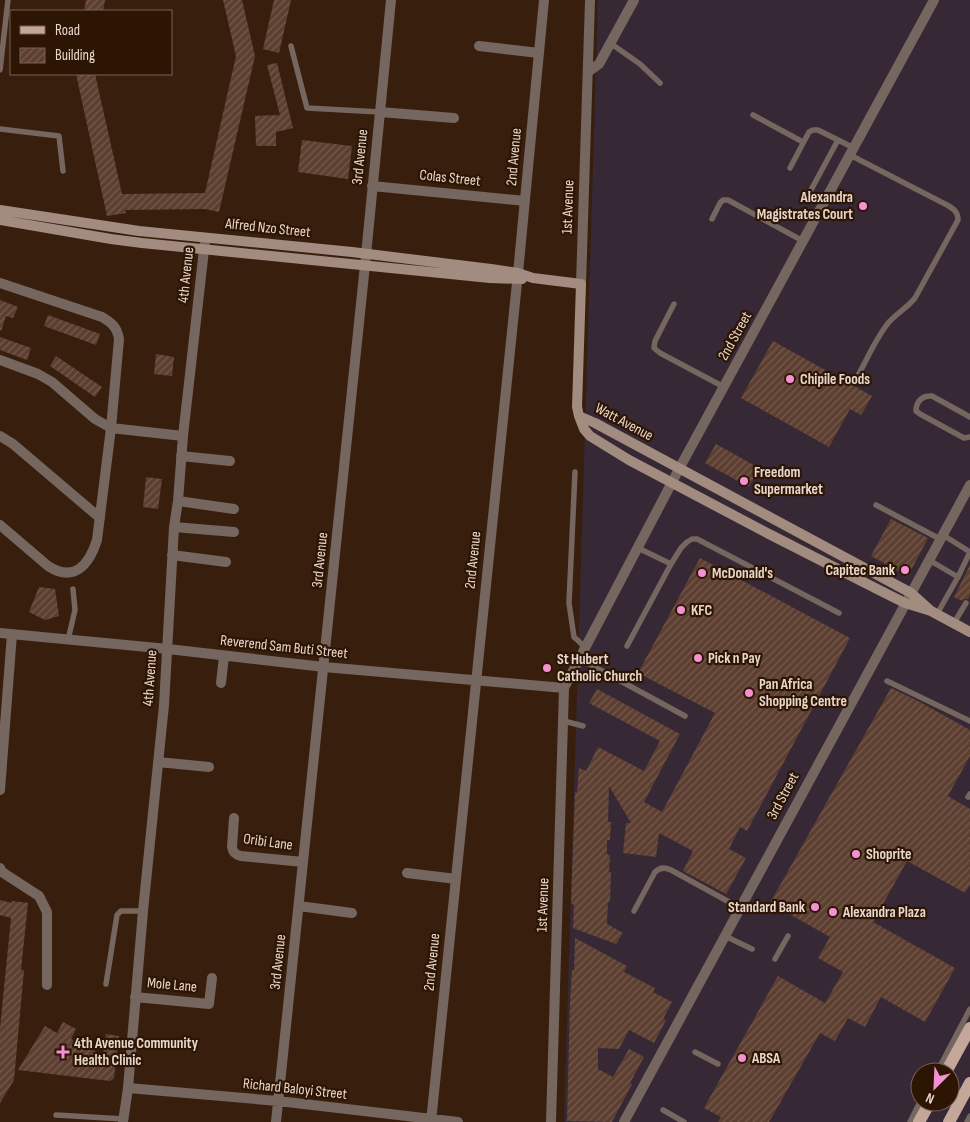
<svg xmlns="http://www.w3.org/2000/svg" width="970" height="1122" viewBox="0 0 970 1122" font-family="'Sofia Sans Condensed',sans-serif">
	<defs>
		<pattern id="building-hatch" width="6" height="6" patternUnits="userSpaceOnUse" patternTransform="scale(1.25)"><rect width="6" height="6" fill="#5d3f31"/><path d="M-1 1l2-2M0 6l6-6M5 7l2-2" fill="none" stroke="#745a4e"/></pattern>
	</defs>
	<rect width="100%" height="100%" fill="#381f0d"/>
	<path fill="#362834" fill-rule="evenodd" d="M598 0H970V1122H564ZM920 1072H950V1102H920Z"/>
	<path fill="url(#building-hatch)" d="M86 0H105L103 11H84Z
		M223 0H242L255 56 219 212 205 209 125 210 126 213 107 216 76 74H95L122 194 205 193 236 56Z
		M274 0H291L279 53 263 49Z
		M277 63 293 128 276 132V146H256L255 116 280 115 267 65Z
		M302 140 352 146 348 179 298 172Z
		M0 300 18 307 13 318 6 316 1 331 0 330Z
		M48 315 100 334 96 345 44 326Z
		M0 337 31 348 27 360 0 350Z
		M773 341 872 396 861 415 850 409 829 447 741 398Z
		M156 354 174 357 172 376 154 374Z
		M56 356 102 387 95 397 50 366Z
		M716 444 759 468 749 487 705 463Z
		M146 477 162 479 158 509 143 507Z
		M891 519 928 538 908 576 871 556Z
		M700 558 850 638 747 831 740 827 729 849 746 858 726 894 683 871 693 851 659 833 656 857 623 853 626 823H631L609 786 608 822H611L610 840H607V854L610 856 609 872H611L610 902H608L607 924 623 933 616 944 573 928 574 905 571 903 575 792H577L579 768 586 771 598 747 644 771 660 741 589 703 597 689 680 734 644 802 662 812 715 713 638 673Z
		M970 565V595L968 599H964L962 601 954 597Z
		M39 587 55 589 59 616 45 620 29 612Z
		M891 688 918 701 970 730V756L948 796 970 809V885L965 893 907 861 873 922 955 968 925 1022 881 997 865 1027 848 1018 835 1041 820 1033 769 1122H718L721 1117 704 1108 778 976 825 1003 843 972 818 958 830 937 770 903Z
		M0 900 12 903V901L28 903 21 970H24L14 1080 0 1103V1028L11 918 0 915Z
		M575 938 627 966 624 972 655 988 653 992 672 1002 663 1019 666 1020 654 1043 629 1030 619 1049 598 1048V1069L613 1077 629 1049 644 1057 630 1083 632 1084 612 1122 567 1121 570 1002 572 970 574 971Z
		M63 1022 76 1029 71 1039 89 1049 93 1050 103 1055 106 1034 119 1036 114 1078 110 1081 18 1070 45 1026 57 1033Z"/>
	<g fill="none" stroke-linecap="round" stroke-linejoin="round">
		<path stroke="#75665f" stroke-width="5.5" d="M610 43 640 64 660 83
			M291 46 307 108 380 112
			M0 70 8 0
			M753 115 803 142
			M0 129 59 136 63 171
			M850 155 947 205C954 209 958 212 958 220L915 298C908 307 897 313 889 322 875 339 866 362 855 381
			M790 168 809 132 813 130H818L854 148
			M811 190 838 140
			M712 219 720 203 723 200H728L803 241
			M674 304 655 341 654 348 660 353 724 387
			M970 417 932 396C923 395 916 401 916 411L920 414 964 438 970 437
			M575 472 569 603 574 637 586 648
			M876 505 940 539
			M943 535 970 552
			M638 548 671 564
			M929 560 958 577
			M937 614 958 577 970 552
			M954 623 966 603
			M68 640 75 610 73 589
			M627 646 671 564 681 548 687 542 692 539H697L839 613
			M580 659 685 716
			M887 681 970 721
			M564 721 583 726
			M968 797 970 794
			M634 911 655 872C660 867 665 867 671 870L740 908
			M725 936 752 949
			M775 959 788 936
			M106 984 117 915 121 911H143
			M695 1052 718 1064
			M937 1072 970 1009
			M663 1110 684 1122
			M56 1115 124 1119
			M910 1122 920 1102
			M967 1122 970 1116"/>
		<path stroke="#75665f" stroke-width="10" d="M479 46 539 53
			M588 72 599 64 634 0
			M380 112 454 118
			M372 186 525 201
			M0 283 102 317C112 323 117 327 119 339L111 428 97 540C89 565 74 583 48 566L0 525
			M581 284 590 0
			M0 360 38 374 52 382 95 419 111 428 183 436
			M0 436 13 444 100 518
			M181 456 230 461
			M178 501 234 509
			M174 527 234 532
			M172 555 226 562
			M0 633 168 649 324 667 564 688
			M221 683 224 656
			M158 762 209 767
			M0 790 12 634
			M234 818 232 847C233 853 236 855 241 856L303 862
			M0 868 2 872 39 896 47 912V985
			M407 873 456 879
			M299 906 352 913
			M135 997 209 1004 212 978
			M128 1088 278 1101 458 1122
			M123 1122 128 1088 143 911 164 705 174 527 178 501 183 436 205 241
			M276 1122 365 265 391 0
			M431 1122 518 273 544 0
			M551 1122 564 688 679 469 934 0
			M624 1122 970 485"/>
		<path stroke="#a28b7f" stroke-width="10" d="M0 210 139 231 352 252 491 269 518 273 533 278 581 284 577 407 579 416 584 429 590 436 629 460 767 533 881 591 905 603 931 611
			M0 220 111 239 142 243 490 278 522 279
			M579 416 595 423 911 593 931 611 970 632"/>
		<path stroke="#c4a798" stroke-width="12" d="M946 1072 970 1028
			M919 1122 930 1102
			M949 1122 970 1083"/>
	</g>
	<g fill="#f591d2" stroke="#2d1504" stroke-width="2">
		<circle cx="863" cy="206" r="5"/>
		<circle cx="790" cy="379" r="5"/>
		<circle cx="744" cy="481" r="5"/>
		<circle cx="905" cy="570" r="5"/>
		<circle cx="702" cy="573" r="5"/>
		<circle cx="681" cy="610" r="5"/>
		<circle cx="698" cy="658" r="5"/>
		<circle cx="547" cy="668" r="5"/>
		<circle cx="749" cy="693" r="5"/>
		<circle cx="856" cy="854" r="5"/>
		<circle cx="815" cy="907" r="5"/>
		<circle cx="833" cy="912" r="5"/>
		<path d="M60.5 1044.5h5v5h5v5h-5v5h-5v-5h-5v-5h5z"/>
		<circle cx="742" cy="1058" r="5"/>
	</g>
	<g text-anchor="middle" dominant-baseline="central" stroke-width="4.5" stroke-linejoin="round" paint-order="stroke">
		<g font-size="15" fill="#e8d7cc" stroke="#2d1504">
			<text transform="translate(360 157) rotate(-84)">3rd Avenue</text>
			<text transform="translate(514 157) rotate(-85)">2nd Avenue</text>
			<text transform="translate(450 178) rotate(6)">Colas Street</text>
			<text transform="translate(568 207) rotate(-88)">1st Avenue</text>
			<text transform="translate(268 228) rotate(6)">Alfred Nzo Street</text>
			<text transform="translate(186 275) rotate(-84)">4th Avenue</text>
			<text transform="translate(735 336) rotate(-61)">2nd Street</text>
			<text transform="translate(624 422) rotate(28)">Watt Avenue</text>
			<text transform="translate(320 560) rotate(-84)">3rd Avenue</text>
			<text transform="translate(473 560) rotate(-84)">2nd Avenue</text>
			<text transform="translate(284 647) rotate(6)">Reverend Sam Buti Street</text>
			<text transform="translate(150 678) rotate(-86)">4th Avenue</text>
			<text transform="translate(783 796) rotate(-62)">3rd Street</text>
			<text transform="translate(268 842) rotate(8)">Oribi Lane</text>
			<text transform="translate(543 905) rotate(-88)">1st Avenue</text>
			<text transform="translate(278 962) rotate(-84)">3rd Avenue</text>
			<text transform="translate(432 962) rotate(-84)">2nd Avenue</text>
			<text transform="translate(172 985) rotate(5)">Mole Lane</text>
			<text transform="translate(295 1089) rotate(6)">Richard Baloyi Street</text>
		</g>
		<g font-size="15" font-weight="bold" fill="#e8d7cc" stroke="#2d1504" text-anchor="start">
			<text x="853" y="197" text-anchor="end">Alexandra<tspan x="853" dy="17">Magistrates Court</tspan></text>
			<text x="800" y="379">Chipile Foods</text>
			<text x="754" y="472">Freedom<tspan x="754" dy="17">Supermarket</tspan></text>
			<text x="895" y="570" text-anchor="end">Capitec Bank</text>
			<text x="712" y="573">McDonald's</text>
			<text x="691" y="610">KFC</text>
			<text x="708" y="658">Pick n Pay</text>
			<text x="557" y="659">St Hubert<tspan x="557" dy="17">Catholic Church</tspan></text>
			<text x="759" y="684">Pan Africa<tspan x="759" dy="17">Shopping Centre</tspan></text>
			<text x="866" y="854">Shoprite</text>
			<text x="805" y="907" text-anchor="end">Standard Bank</text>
			<text x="843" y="912">Alexandra Plaza</text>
			<text x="74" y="1043">4th Avenue Community<tspan x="74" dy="17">Health Clinic</tspan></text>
			<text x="752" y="1058">ABSA</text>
		</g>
	</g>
	<rect x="10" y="10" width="162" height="65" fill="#2d1504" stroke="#786354"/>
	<rect x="20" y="26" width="25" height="8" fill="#c4a798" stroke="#786354"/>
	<text x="55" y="35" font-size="15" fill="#e8d7cc">Road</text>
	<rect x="20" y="48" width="25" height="15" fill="url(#building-hatch)" stroke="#786354"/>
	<text x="55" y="60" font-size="15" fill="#e8d7cc">Building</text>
	<g transform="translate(935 1087) rotate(204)"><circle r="24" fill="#2d1504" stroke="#786354"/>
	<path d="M0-4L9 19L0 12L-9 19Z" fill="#f591d2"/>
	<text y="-8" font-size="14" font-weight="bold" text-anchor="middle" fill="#e8d7cc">N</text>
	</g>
</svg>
